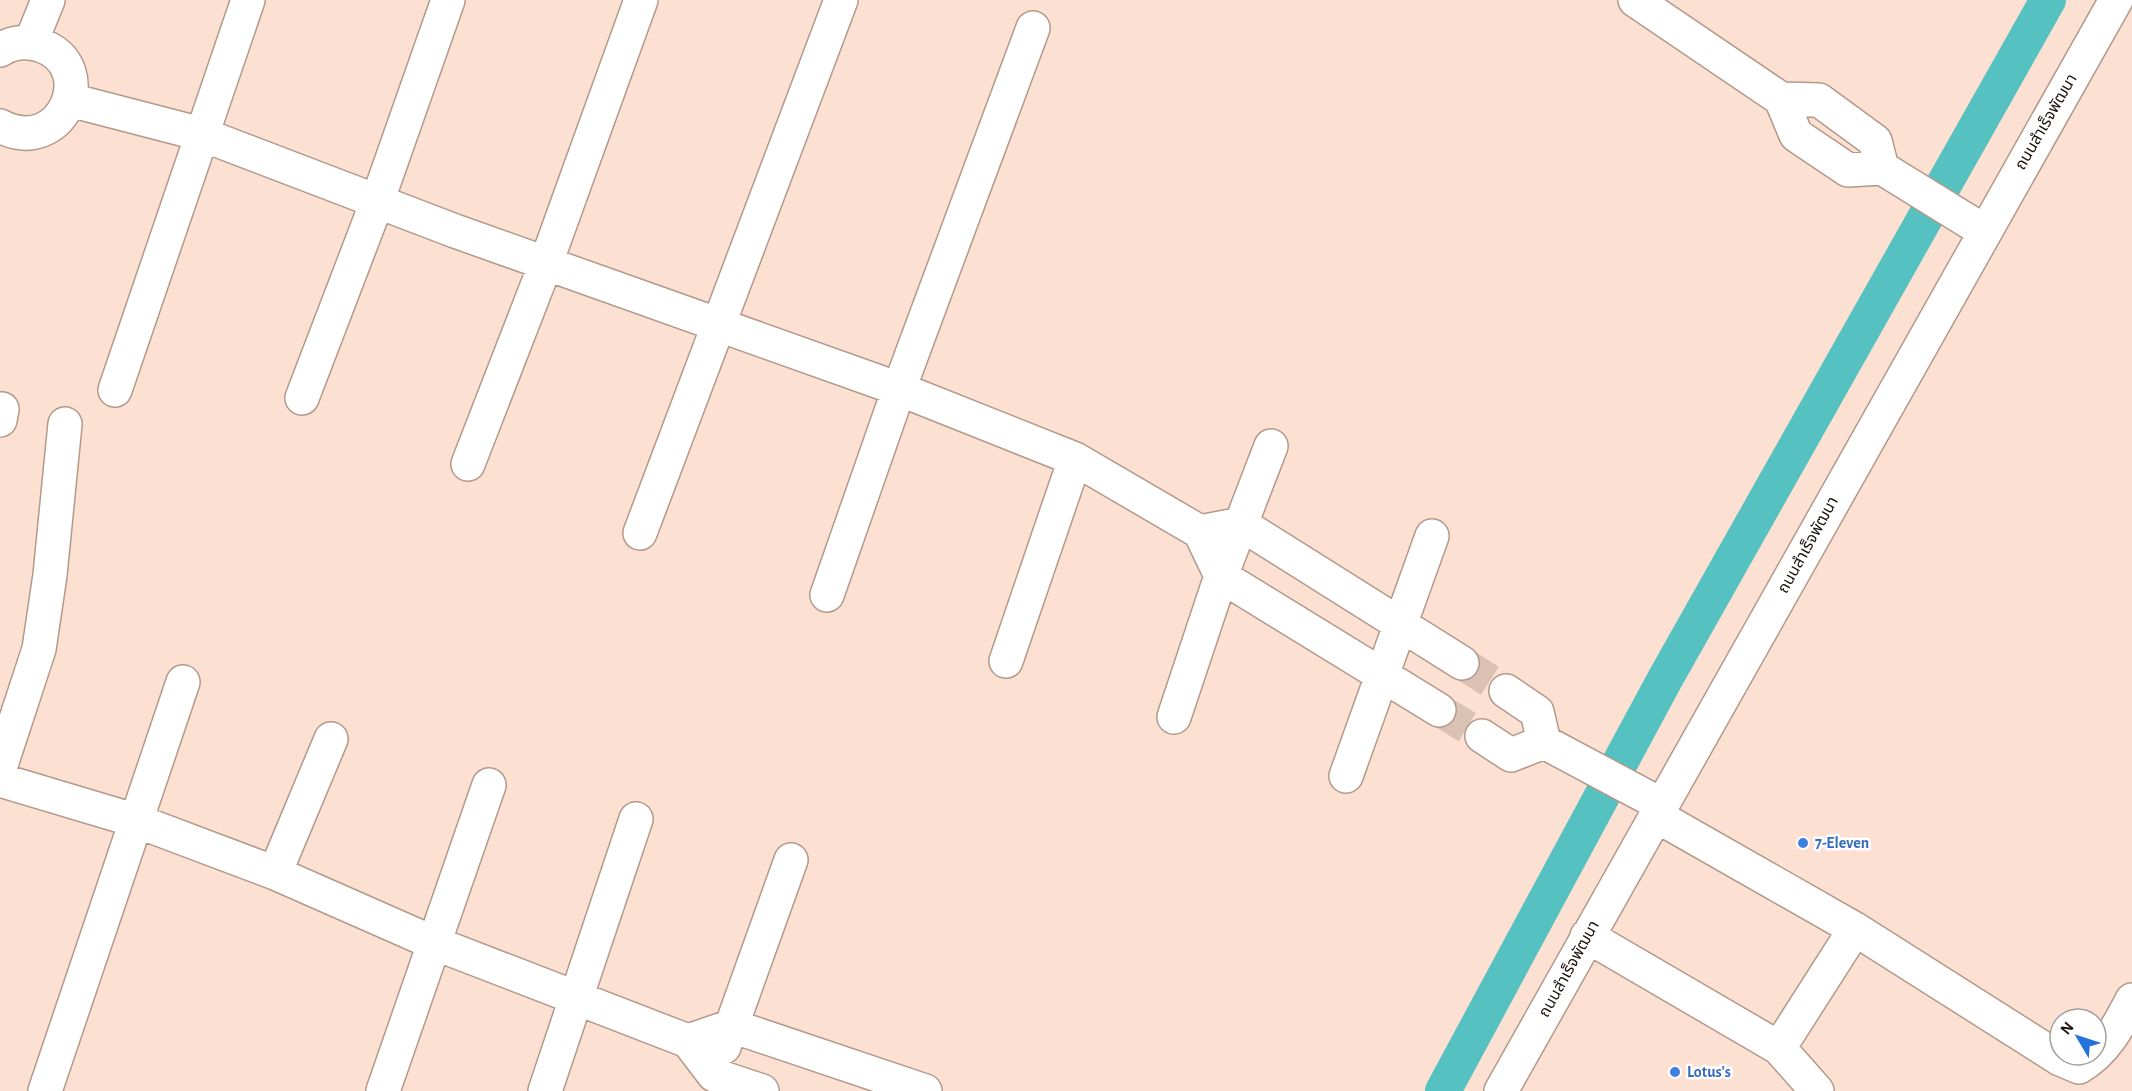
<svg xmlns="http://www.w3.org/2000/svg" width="2132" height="1091" viewBox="0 0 2132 1091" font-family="'Alegreya Sans','Noto Sans Thai',sans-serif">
	<rect width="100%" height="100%" fill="#fce0d1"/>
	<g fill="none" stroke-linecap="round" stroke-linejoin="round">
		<path stroke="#55c1c1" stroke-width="36" d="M1443 1091 1665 679 2048 0"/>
		<path stroke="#dac1b3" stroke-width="33" stroke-dasharray="33 16" stroke-linecap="butt" d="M1462 663 1506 691
			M1439 710 1482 736"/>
		<defs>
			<path id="minor" d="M1635 0 1781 99 1796 135 1848 170 1882 168 1984 231
				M31 42 48 0
				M0 50C12 42 26 41 40 45 102 66 62 159 0 126
				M1781 99 1819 100 1875 141 1882 168
				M70 100 201 134 455 231 899 389 1075 459 1200 532 1221 576 1439 710
				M115 390 248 0
				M302 398 377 202 448 0
				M0 420 2 409
				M468 464 546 263 641 0
				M1200 532 1241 524 1462 663
				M640 533 841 0
				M827 595 899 389 1033 28
				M1006 661 1075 459
				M1506 691 1537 712 1544 742 1662 805
				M1174 717 1221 576 1271 446
				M1482 736 1511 755 1544 742
				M0 768 39 649 50 575 65 424
				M1346 776 1432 536
				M0 780 137 821 275 873 434 943 688 1041
				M1655 815 1855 929 2060 1059 2079 1067C2105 1052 2118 1027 2132 1000
				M275 873 331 739
				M1587 936 1779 1048 1855 929
				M724 1047 791 860
				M1779 1048 1817 1091
				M45 1091 183 682
				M383 1091 489 785
				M545 1091 636 819
				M762 1091 714 1075 688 1041 732 1026 925 1091
				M1501 1091 2116 0"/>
		</defs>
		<use href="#minor" stroke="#b3998b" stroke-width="36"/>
		<use href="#minor" stroke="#fff" stroke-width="33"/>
	</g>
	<g fill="#3f7fe0" stroke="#fff" stroke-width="2">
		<circle cx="1803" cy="843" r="6"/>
		<circle cx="1675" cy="1072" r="6"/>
	</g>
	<g text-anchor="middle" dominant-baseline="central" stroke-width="5" stroke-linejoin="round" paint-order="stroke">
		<g font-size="16" fill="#1a110c" stroke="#fff">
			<text transform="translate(2046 122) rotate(-60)">ถนนสำเร็จพัฒนา</text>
			<text transform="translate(1808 545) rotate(-61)">ถนนสำเร็จพัฒนา</text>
			<text transform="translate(1569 969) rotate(-61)">ถนนสำเร็จพัฒนา</text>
		</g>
		<g font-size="16" font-weight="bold" fill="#366cbe" stroke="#fff" text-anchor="start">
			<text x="1815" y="843">7-Eleven</text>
			<text x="1687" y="1072">Lotus's</text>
		</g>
	</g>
	<g transform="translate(2078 1037) rotate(309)"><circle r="28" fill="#ffffff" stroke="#a3a09e" stroke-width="1.5"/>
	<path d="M0-4.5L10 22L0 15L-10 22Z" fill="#2372dd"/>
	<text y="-9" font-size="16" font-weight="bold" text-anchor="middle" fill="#1a110c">N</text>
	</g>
</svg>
